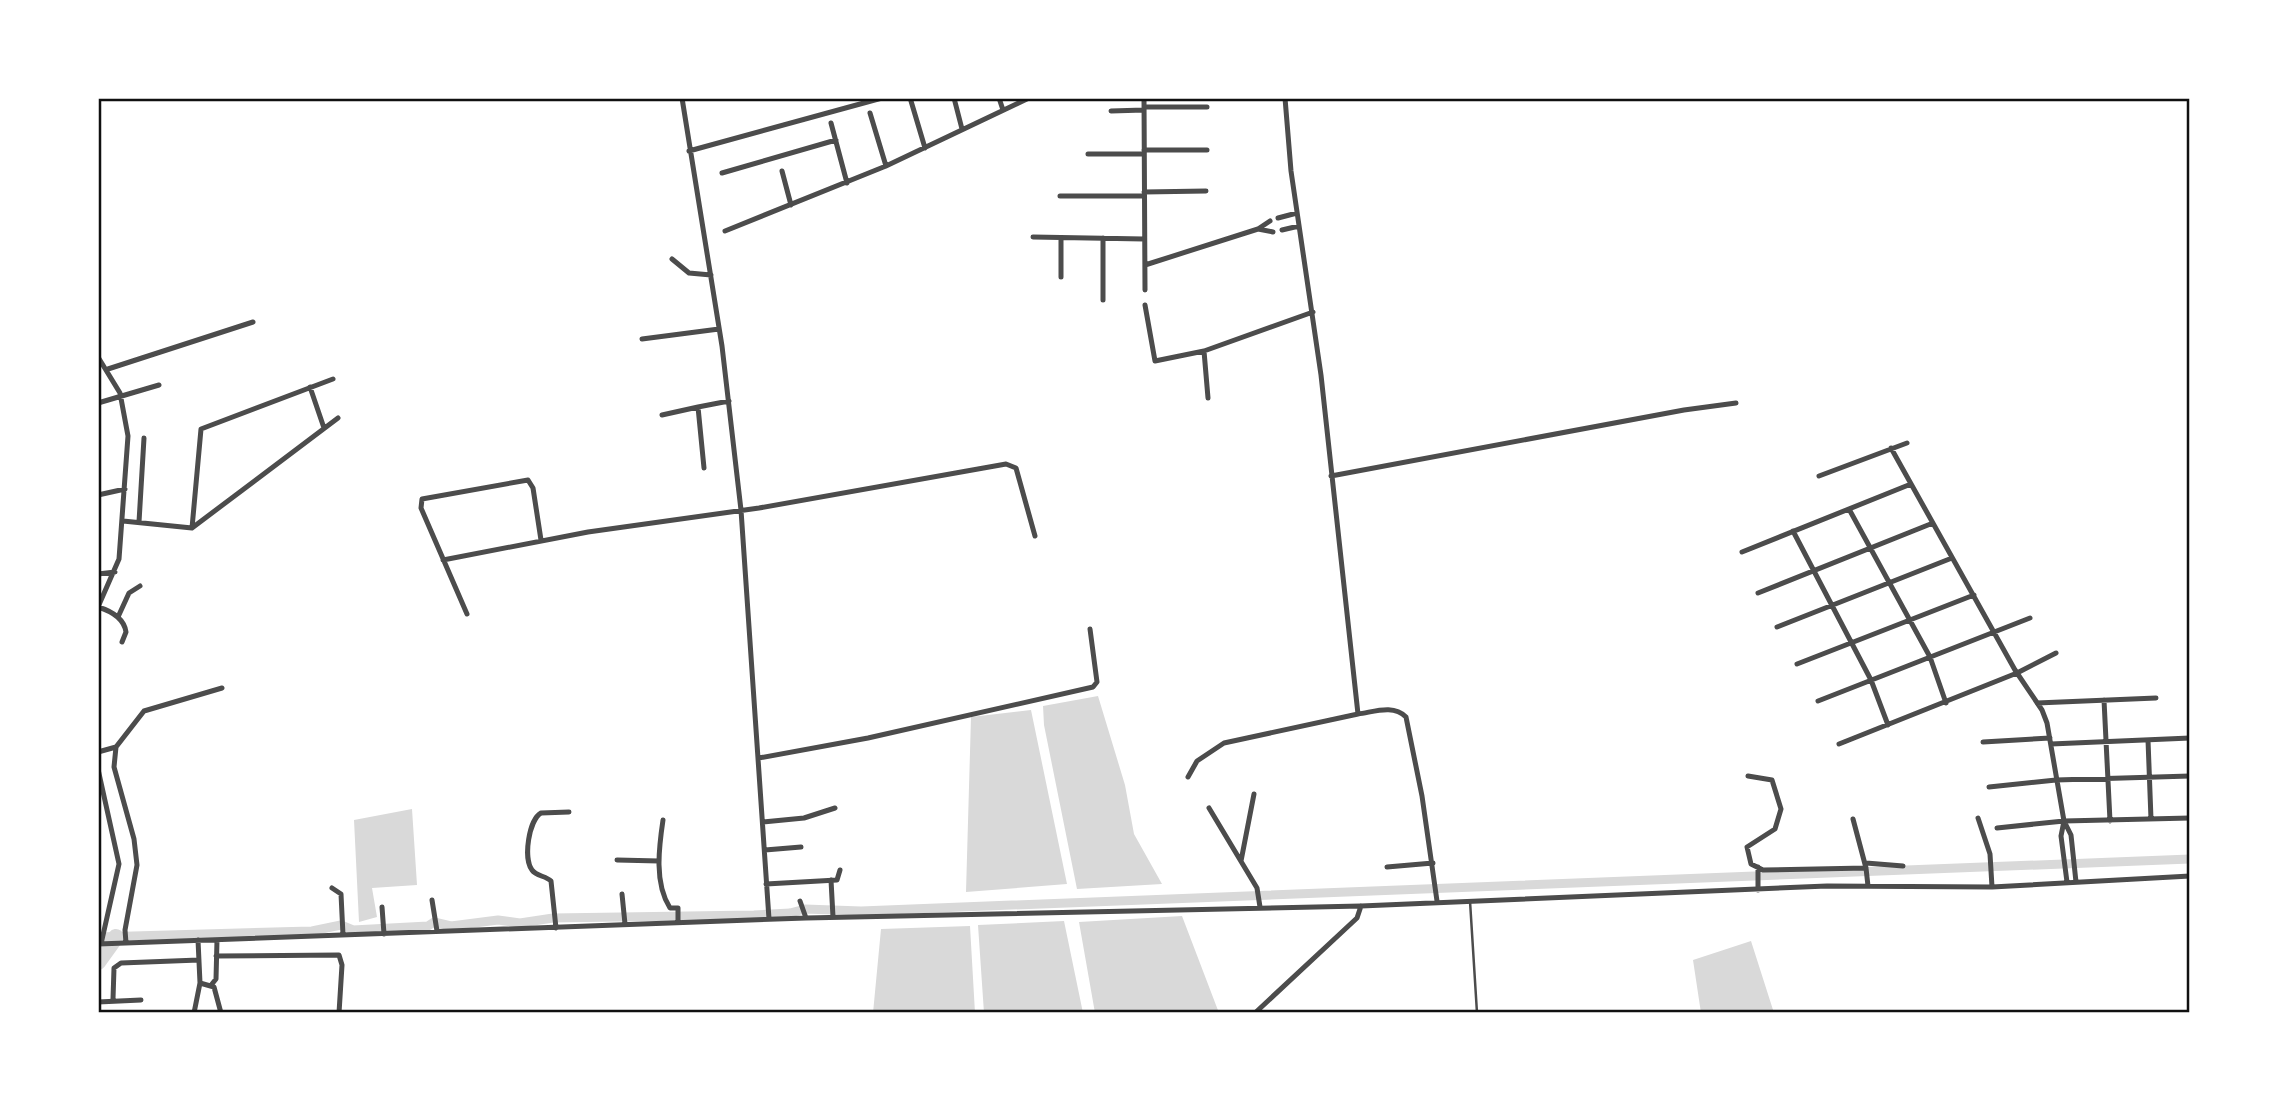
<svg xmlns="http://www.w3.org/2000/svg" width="2288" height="1111" viewBox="0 0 2288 1111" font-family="'Fira Sans Condensed',sans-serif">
	<rect width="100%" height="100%" fill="#fff"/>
	<path fill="#d9d9d9" d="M1098 696 1125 785 1134 834 1162 884 1077 889 1044 725 1043 706Z
		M1031 710 1067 884 966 892 971 717Z
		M412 809 417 885 372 888 377 917 359 922 354 820Z
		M1182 916 1219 1013H1095L1079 922Z
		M1064 921 1083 1013H984L978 925Z
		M970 926 975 1013H873L881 929Z
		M1751 941 1774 1013H1701L1693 960Z"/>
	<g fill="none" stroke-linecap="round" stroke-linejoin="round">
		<path stroke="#d9d9d9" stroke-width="9" d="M98 937 312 931 341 925 353 930 428 926 434 922 451 926 498 920 520 923 553 918 754 915 790 913 805 909 861 911 2190 859"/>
		<path stroke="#d9d9d9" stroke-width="16" d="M98 962 116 937"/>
		<path stroke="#4c4c4c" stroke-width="2.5" d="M1470 901 1477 1013"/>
		<path stroke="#4c4c4c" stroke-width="5" d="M682 98 722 346 741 510 769 919
			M954 98 962 129
			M999 98 1003 110
			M1144 98 1145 290
			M1285 98 1291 171 1321 375 1358 714C1374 712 1393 704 1406 717L1422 796 1437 901
			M911 101 925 148
			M1144 107H1207
			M1111 111 1144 110
			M870 113 886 166
			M831 123 847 183
			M1144 150H1207
			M689 151 882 98
			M1088 154H1144
			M782 171 791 205
			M722 173 836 140
			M1144 192 1206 191
			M1060 196H1144
			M1278 218 1297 213
			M1258 229 1273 232
			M1282 230 1299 226
			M725 231 886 166 1029 98
			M1033 237 1144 239
			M1061 238V277
			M672 259 689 273 711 275
			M1145 265 1258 229 1270 221
			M1103 300V238
			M1145 305 1155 361 1204 351 1313 312
			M642 339 719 329
			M1204 351 1208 398
			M98 357 120 393 128 436 119 559 98 607C111 611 124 618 126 632L122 642
			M108 369 253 322
			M310 387 324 428
			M98 403 159 385
			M662 415 698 407
			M1891 448 2015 670 2042 710 2047 723 2064 821 2071 835 2076 882
			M704 468 698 407 729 401
			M1331 476 1684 410 1736 403
			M1819 476 1907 443
			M98 495 125 489
			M1849 509 1930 657 1946 703
			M123 521 192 528 338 418
			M139 522 144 438
			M192 528 201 429 333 379
			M1793 531 1871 680 1888 725
			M1742 552 1911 484
			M443 560 588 532 759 508 1006 464 1016 468 1035 536
			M98 574 115 572
			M1758 593 1933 523
			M467 614 421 508 422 499 528 480 533 488 541 540
			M118 617 129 593 140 586
			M1777 627 1952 558
			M1797 664 1974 595
			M2104 700 2110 821
			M1818 701 2030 618
			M2037 703 2156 698
			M2148 740 2151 819
			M1983 742 2050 738
			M1839 744 2017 673 2056 653
			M2051 744 2190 738
			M98 752 116 747
			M759 758 868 738 1093 687 1097 682 1090 629
			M98 769 119 864 101 944
			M1748 776 1772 780 1781 809 1775 829 1747 847 1751 864 1763 870 1866 868 1868 886
			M1188 777 1197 761 1224 743 1358 714
			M1989 787 2056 780 2190 776
			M1209 808 1257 888 1260 907
			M1978 818 1990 854 1992 887
			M1853 819 1866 868
			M663 820C659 847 654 883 670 908H678V922
			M2064 821 2061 836 2067 882
			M763 822 804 818 835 808
			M1997 828 2064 821 2190 818
			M765 850 801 847
			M617 860 659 861
			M1241 861 1254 794
			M1866 863 1903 866
			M1387 867 1433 863
			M1758 867V890
			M831 880 833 917
			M766 884 837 880 840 870
			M332 888 341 894 343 935
			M622 894 625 924
			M432 900 437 931
			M800 901 806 918
			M382 907 384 934
			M556 928 551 881C546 876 536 876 532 870 523 858 529 820 541 813L569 812
			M126 943 125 930 137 865 134 839 114 767 116 747 144 711 222 688
			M98 944 806 918 1361 906 1827 886 1992 887 2190 876
			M216 956 339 955 342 965 339 1013
			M200 983 214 987 221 1013
			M212 984 216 979 217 940
			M113 999 114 968 121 963 199 960
			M98 1002 141 1000
			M194 1013 200 983 198 940
			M255 1013H267
			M1255 1013 1357 918 1361 906"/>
	</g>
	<rect width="2288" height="1111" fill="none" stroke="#ffffff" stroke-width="200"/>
	<rect x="100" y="100" width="2088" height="911" fill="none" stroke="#111" stroke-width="2.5"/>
</svg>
